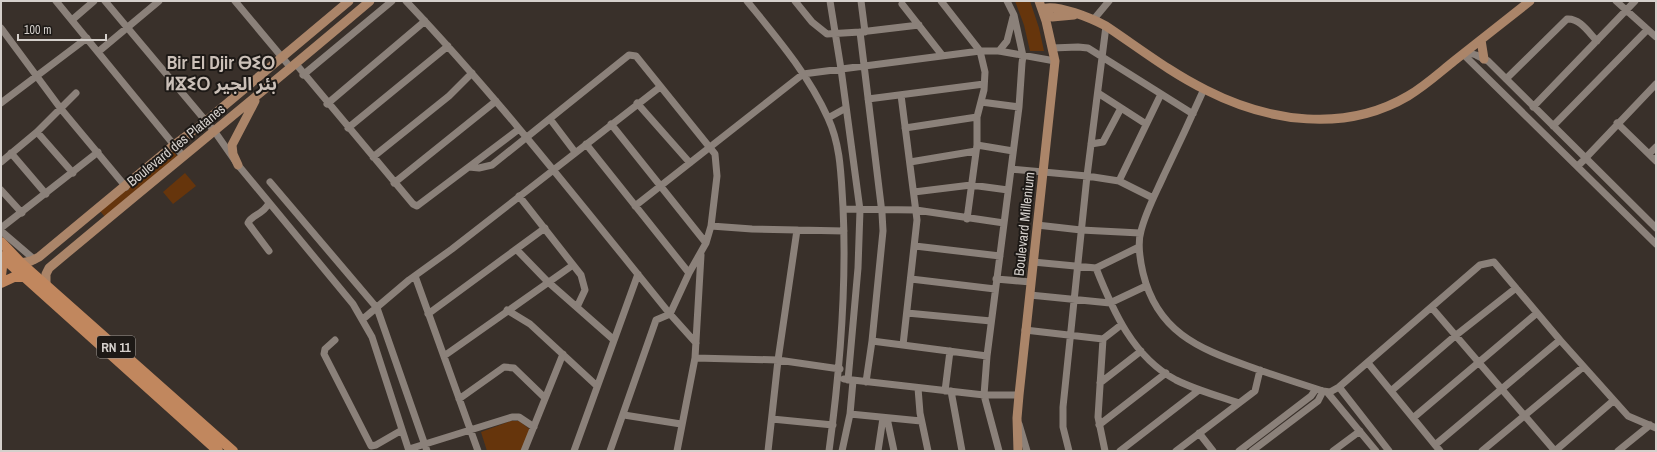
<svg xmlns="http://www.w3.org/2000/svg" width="1657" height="452" viewBox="0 0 1657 452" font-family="'Archivo Narrow','Noto Sans Arabic','Noto Sans Tifinagh',sans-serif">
	<rect width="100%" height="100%" fill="#39302a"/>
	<path fill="#66350c" d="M1015 1H1030L1039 28 1044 51H1030L1024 25Z
		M173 151 178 157 105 217 100 211Z
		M185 173 196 186 173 204 163 192Z
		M511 421H519L532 431 523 451H487L481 432Z"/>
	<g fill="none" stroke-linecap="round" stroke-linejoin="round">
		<path stroke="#8b817a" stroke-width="7" d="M56 1 183 156
			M105 1 215 132 238 165 353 304 372 337 409 451
			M235 1 291 68
			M406 1C500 100 584 208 670 314L696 343
			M747 1C777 38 808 74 828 118 841 146 841 176 843 207 847 289 840 370 829 451
			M795 1 812 22 827 34 860 32 919 25
			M830 1 841 69 860 210 858 268 848 380
			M861 1 865 32
			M941 1 980 51 985 72 984 90 977 117V145L967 219
			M1616 1 1656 37
			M902 4 942 55
			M1094 19 1109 1
			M72 20 94 1
			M1 28 61 109 126 187
			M860 32 882 213 883 231 872 341 866 382
			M1052 48 1078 47 1088 48 1193 114
			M999 51 1007 41 1013 17
			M98 52 159 1
			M1466 52 1476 55 1488 61 1656 228
			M1463 54 1656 244
			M296 64 413 204 417 206 519 129
			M303 75 392 1
			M1506 79 1567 19C1580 18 1589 33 1597 41
			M1204 89C1191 118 1178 146 1164 175 1156 193 1146 211 1141 231 1137 244 1140 260 1143 273 1157 331 1197 348 1248 366 1273 375 1298 383 1323 391L1330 392 1339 387 1480 265 1494 262 1560 340
			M1098 93 1146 124
			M901 95 917 220 903 345
			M868 99 984 84
			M981 102 1019 107
			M1 103 87 38
			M637 103 690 163
			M327 104 425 21
			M1533 107 1635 1
			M828 118 846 108
			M550 119 575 152
			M1617 123 1656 161
			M1553 126 1647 30
			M348 128 448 46
			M905 128 977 117
			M37 132 73 173
			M586 144 689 273 706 243 611 124
			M1091 144 1103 142 1121 108
			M977 145 1013 151
			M11 153 46 194
			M1649 154 1656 147
			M373 157 449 96 472 73
			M1 162 37 132 76 93
			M910 162 976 151
			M1578 166 1656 84
			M469 167 479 168 492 165 629 55 636 56 715 154 717 176 711 226 706 243
			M1011 169 1087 176 1119 181 1153 198
			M1119 181 1161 94
			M270 182 377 308 427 451
			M394 183 496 101
			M1 190 22 213
			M914 192 971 185 1008 190
			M519 196 581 275 585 290 577 307
			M635 206 803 74 980 51H999L1055 61
			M843 209 916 210 1004 223
			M1037 225 1081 230 1140 233
			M711 226 752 229 844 231
			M1 228 98 152
			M1 231 35 260
			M915 246 1000 256
			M517 250 547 281 614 340
			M269 251 248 223C251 215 263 215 269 203
			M1033 262 1096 268 1139 247
			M1096 268C1113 311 1133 357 1176 380 1196 390 1218 396 1239 403
			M415 276 478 451
			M911 279 995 289
			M996 279 1031 282
			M1030 295 1110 303 1146 286
			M1432 308 1555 451
			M507 310 530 324 597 386
			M907 313 991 321
			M428 314 545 228
			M363 319 409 280 452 249 660 87
			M1025 330 1103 339 1098 417 1105 451
			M1103 339 1121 325
			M335 340 325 349 324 354 371 446 376 445 402 430
			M872 341 987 356
			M444 356 573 265
			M695 358 778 360 840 369
			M1368 363 1440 451
			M844 379 984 395H1019
			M1100 383 1141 351
			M1339 387 1389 451
			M918 388 920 413 928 451
			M945 391 950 351
			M951 391 962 451
			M1391 391 1455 336 1516 288
			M1327 392 1376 451
			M459 399 504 367 514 368 545 398
			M850 414 921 421
			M624 415 681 424
			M887 418 894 451
			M1413 418 1537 313
			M772 419 833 425
			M1019 424 1027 451
			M1099 425 1166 373
			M1199 433 1213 451
			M1435 445 1560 340 1628 416 1656 428
			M409 449 512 417H519L534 427
			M524 451 563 354
			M574 451 638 274
			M610 451 656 320 670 314 689 273
			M677 451 695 358 701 255
			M768 451 778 360 797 230
			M842 451 850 414 853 381
			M878 451 883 418
			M999 451 984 395 987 356 1019 107 1022 63 1023 56 1014 15 1007 1
			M1069 451 1063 427V407L1087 176 1106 26
			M1120 451 1199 390
			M1176 451 1255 391 1260 370
			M1239 451 1311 396 1316 389
			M1252 451 1318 401 1323 391
			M1333 451 1360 431
			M1482 451 1583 367
			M1555 451 1613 401
			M1618 451 1650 425"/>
		<path stroke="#ab8569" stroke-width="9" d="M1042 9C1056 3 1093 19 1106 26 1139 48 1171 73 1206 90 1269 122 1345 133 1408 96 1425 86 1439 73 1454 61 1479 41 1505 21 1530 1
			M1044 13 1052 17 1074 15
			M1481 40 1484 59
			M238 165 233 154 232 145 255 101
			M21 263 31 261 39 257 174 145 206 121 349 1
			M46 285V274L49 268C156 178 264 91 370 1
			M1018 451 1017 418 1019 395 1055 61 1046 21 1039 1"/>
		<path stroke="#c1875e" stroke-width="10" d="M1 242 21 263 233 451
			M1 256 218 451
			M1 276 3 258
			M1 283 14 277H24"/>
	</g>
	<g text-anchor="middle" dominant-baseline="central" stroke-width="4" stroke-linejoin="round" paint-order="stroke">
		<rect fill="#1d1916" stroke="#9e9995" stroke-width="1" x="97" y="336" width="38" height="22" rx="3"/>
		<g font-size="13" font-weight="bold" fill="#d5d0cc">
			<text x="116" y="347">RN 11</text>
		</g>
		<g font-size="14" fill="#d5d0cc" stroke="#1d1916">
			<text transform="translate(176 145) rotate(-39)">Boulevard des Platanes</text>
			<text transform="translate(1024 224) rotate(-84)">Boulevard Millenium</text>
		</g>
		<g font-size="18" font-weight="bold" fill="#cbc0b8" stroke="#1d1916">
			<text x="221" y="62">Bir El Djir ⴱⵉⵔ<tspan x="221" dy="21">ⵍⴵⵉⵔ بئر الجير</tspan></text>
		</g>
	</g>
	<rect width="1657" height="452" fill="none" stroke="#d5d0cc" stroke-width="4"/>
	<path d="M18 34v6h88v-6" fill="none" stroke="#d5d0cc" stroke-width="2"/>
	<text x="24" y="34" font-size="12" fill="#d5d0cc" stroke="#1d1916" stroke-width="3" paint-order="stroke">100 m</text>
</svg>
